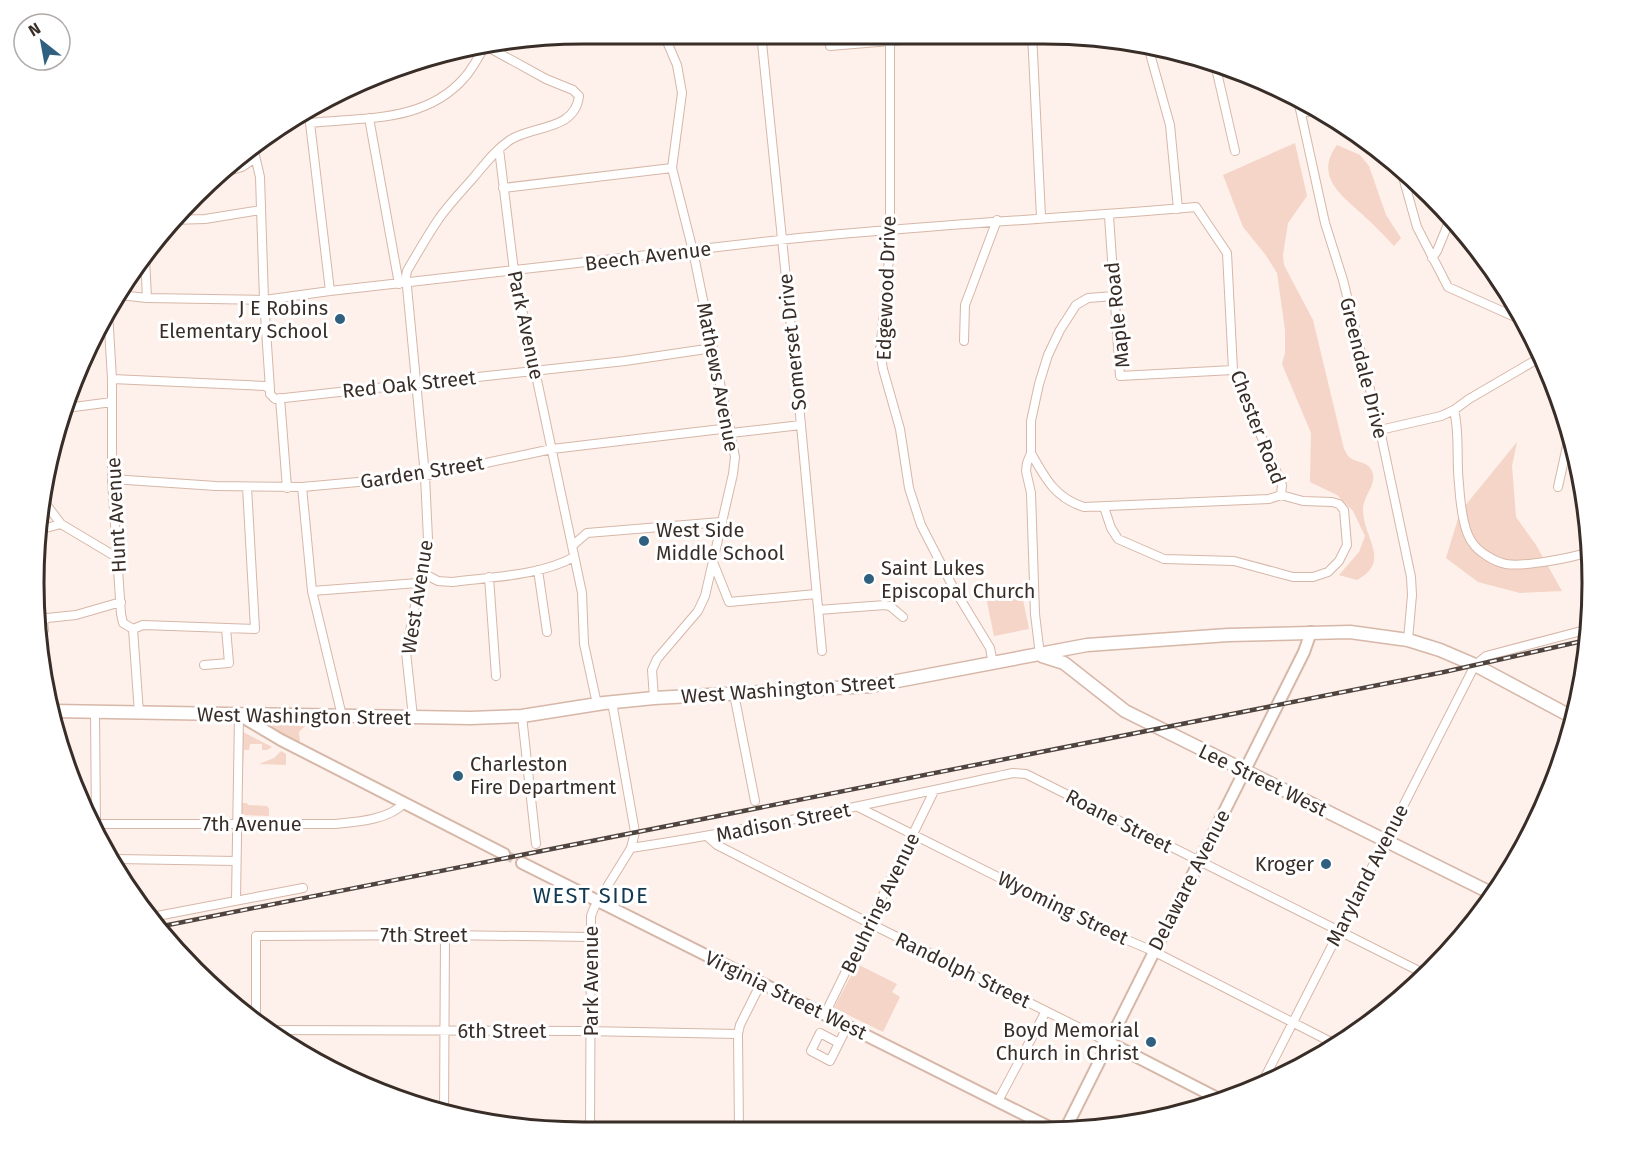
<svg xmlns="http://www.w3.org/2000/svg" width="1625" height="1165" viewBox="0 0 1625 1165" font-family="'Fira Sans',sans-serif">
	<rect width="100%" height="100%" fill="#fef0ea"/>
	<path fill="#f4d5c7" d="M575 34 578 41C570 48 563 41 555 37Z
		M1295 143 1307 196 1288 223 1283 255 1284 265 1313 320 1344 449C1346 452 1347 455 1349 457 1356 463 1368 461 1372 471 1378 484 1362 497 1363 510 1363 538 1392 561 1357 580L1339 575 1359 552 1365 536 1353 511 1337 495 1310 482 1311 433 1282 364 1285 353V330L1277 273 1265 254 1243 227 1223 175Z
		M1337 145 1360 155 1369 166 1386 215 1401 238 1394 246C1384 235 1374 225 1363 215 1341 195 1314 176 1337 145Z
		M1517 442 1512 466 1516 517 1536 545 1562 591 1520 593 1478 582 1446 558 1460 512Z
		M1021 590 1029 629 994 636 986 597Z
		M264 723 307 724 299 732 300 743 264 724Z
		M243 732 272 747 267 750H262V744H250L249 750H244L241 803H247L248 805 267 806 269 809V816L243 815 241 813Z
		M281 751 286 754V765L259 764 274 758Z
		M857 964 897 984 892 992 900 997 883 1032 834 1008Z"/>
	<g fill="none" stroke-linecap="round" stroke-linejoin="round">
		<path stroke="#d7c9c3" stroke-width="10" stroke-dasharray="10 5" stroke-linecap="butt" d="M504 854 522 863"/>
		<defs>
			<path id="street" d="M761 33 801 425 822 651
				M890 33V230L888 273 880 351 883 369 900 429 909 488 921 525 953 587 990 648 993 664
				M1032 33 1041 217
				M1147 43 1170 125 1178 209
				M830 46 986 33
				M1216 68 1235 151
				M1298 100 1325 223 1343 280 1380 430 1411 577 1412 595 1408 640
				M1302 113 1320 109
				M369 118 399 284
				M253 147 260 177 264 300 270 389
				M499 149 514 271 582 593 584 644 597 704
				M225 172 242 167 255 158
				M1403 177 1417 227 1448 287 1524 321
				M503 188 672 168
				M1109 216 1120 376 1233 370
				M170 220 205 219 261 210
				M145 257 147 298
				M1432 258 1437 251 1451 217
				M330 291 310 123C364 117 426 123 465 77 473 68 478 57 485 46
				M119 295 147 298 264 300 330 291C480 275 630 256 780 240 918 225 1057 219 1196 207L1227 253 1233 370 1282 485 1281 495
				M108 312 112 379V479L121 614 123 623 133 629 139 713
				M1512 315 1516 304
				M97 329 109 327
				M964 341 965 305 997 220
				M112 379 265 386 270 389V394L275 399 625 361 713 348
				M280 398 287 488
				M66 408 112 402
				M1454 410C1460 435 1456 459 1459 484 1460 499 1463 530 1472 542 1478 552 1495 562 1506 564 1524 567 1571 558 1589 552
				M1380 430 1441 416 1454 410 1469 399 1541 357
				M731 433 801 425
				M1031 453C1045 478 1055 498 1084 507L1269 499 1281 495
				M112 479 216 486 302 487 425 476 552 449 730 428
				M302 487 312 591 342 716
				M1558 487 1567 446 1572 445
				M43 500 61 524 118 558
				M1104 507 1111 528 1118 539 1164 559 1234 561 1293 577H1313L1328 572 1339 561 1347 545 1344 510 1339 504 1332 502 1303 501 1281 495
				M42 529 61 524
				M572 546 587 533 721 522
				M713 562 729 602 816 594
				M538 570 547 632
				M421 572 438 581 452 582C490 577 540 576 574 557
				M489 577 496 676
				M312 591 418 583
				M818 610 885 605 890 606 903 617
				M133 629 143 625 255 629 247 487
				M38 636 44 630 43 622 47 618 76 615 121 602
				M1040 655 1035 614 1031 493 1026 471 1027 463 1031 453V421L1039 384 1048 355 1060 330 1076 305 1088 298 1114 296
				M204 665 229 663 226 628
				M734 694 755 801
				M654 698 652 670 657 659 698 611 705 596 733 474 735 457 693 251 672 168 682 93 677 65 665 37 661 33
				M95 712 96 826
				M522 716 536 844
				M413 717 406 652 428 539 425 476 406 276 407 271C417 254 427 236 438 220 449 204 462 191 474 177 485 164 495 150 510 140 533 125 575 131 579 96L573 90 546 79 486 46
				M858 807 1106 931 1153 951 1331 1042
				M94 824H334C356 822 389 820 404 803
				M708 837 717 845 869 923 1108 1042
				M631 848C760 829 886 800 1013 773L1026 774 1425 974
				M116 859 236 861
				M236 900 239 715
				M152 917 303 888
				M825 1014 934 791
				M256 1023V936L445 935 591 937
				M266 1030 584 1031 738 1034
				M839 1043 820 1033 811 1051 830 1061 848 1025
				M1261 1085 1475 665 1486 656 1589 629
				M998 1101 1046 1011
				M444 1114 445 935
				M739 1130 738 1034 740 1025 761 983
				M590 1131 591 916 594 908 631 848 635 832 612 702"/>
			<path id="secondary" d="M239 715 281 740 504 854
				M522 863 1051 1128
				M1108 1042 1219 1099
				M523 1127 758 1130
				M1066 1128 1304 652 1311 632"/>
			<path id="primary" d="M1042 656 1064 663 1125 711 1493 894
				M53 711 471 718 522 716 604 703 654 698 871 686 1087 645 1228 635 1350 632 1408 640 1440 650 1475 665 1574 718"/>
		</defs>
		<use href="#street" stroke="#d6b7a8" stroke-width="10"/>
		<use href="#secondary" stroke="#d6b7a8" stroke-width="14"/>
		<use href="#primary" stroke="#d6b7a8" stroke-width="15"/>
		<use href="#street" stroke="#fff" stroke-width="8"/>
		<use href="#secondary" stroke="#fff" stroke-width="10"/>
		<use href="#primary" stroke="#fff" stroke-width="12"/>
		<defs>
			<path id="rail" d="M158 927 1444 672 1587 640"/>
		</defs>
		<use href="#rail" stroke="#50443e" stroke-width="4.5"/>
		<use href="#rail" stroke="#fff" stroke-width="2" stroke-dasharray="7" stroke-linecap="butt"/>
	</g>
	<g fill="#30607f" stroke="#fff" stroke-width="2">
		<circle cx="340" cy="319" r="6"/>
		<circle cx="644" cy="541" r="6"/>
		<circle cx="869" cy="579" r="6"/>
		<circle cx="458" cy="776" r="6"/>
		<circle cx="1326" cy="864" r="6"/>
		<circle cx="1151" cy="1042" r="6"/>
	</g>
	<g text-anchor="middle" dominant-baseline="central" stroke-width="6" stroke-linejoin="round" paint-order="stroke">
		<g font-size="20" fill="#392d27" stroke="#fff">
			<text transform="translate(648 256) rotate(-7)">Beech Avenue</text>
			<text transform="translate(886 288) rotate(-88)">Edgewood Drive</text>
			<text transform="translate(1117 315) rotate(-96)">Maple Road</text>
			<text transform="translate(526 325) rotate(78)">Park Avenue</text>
			<text transform="translate(792 342) rotate(-96)">Somerset Drive</text>
			<text transform="translate(1364 368) rotate(76)">Greendale Drive</text>
			<text transform="translate(718 377) rotate(79)">Mathews Avenue</text>
			<text transform="translate(409 384) rotate(-6)">Red Oak Street</text>
			<text transform="translate(1258 427) rotate(69)">Chester Road</text>
			<text transform="translate(422 472) rotate(-9)">Garden Street</text>
			<text transform="translate(116 515) rotate(-93)">Hunt Avenue</text>
			<text transform="translate(417 597) rotate(-81)">West Avenue</text>
			<text transform="translate(788 689) rotate(-4)">West Washington Street</text>
			<text transform="translate(304 716) rotate(1)">West Washington Street</text>
			<text transform="translate(1263 780) rotate(26)">Lee Street West</text>
			<text transform="translate(1119 821) rotate(27)">Roane Street</text>
			<text transform="translate(783 822) rotate(-11)">Madison Street</text>
			<text x="252" y="824">7th Avenue</text>
			<text transform="translate(1367 875) rotate(-63)">Maryland Avenue</text>
			<text transform="translate(1189 880) rotate(-63)">Delaware Avenue</text>
			<text transform="translate(880 903) rotate(-64)">Beuhring Avenue</text>
			<text transform="translate(1063 908) rotate(26)">Wyoming Street</text>
			<text x="424" y="935">7th Street</text>
			<text transform="translate(963 970) rotate(26)">Randolph Street</text>
			<text transform="translate(591 981) rotate(-90)">Park Avenue</text>
			<text transform="translate(786 995) rotate(26)">Virginia Street West</text>
			<text x="502" y="1031">6th Street</text>
		</g>
		<g font-size="20" fill="#392d27" stroke="#fff" text-anchor="end">
			<text x="328" y="308">J E Robins<tspan x="328" dy="23">Elementary School</tspan></text>
			<text x="656" y="530" text-anchor="start">West Side<tspan x="656" dy="23">Middle School</tspan></text>
			<text x="881" y="568" text-anchor="start">Saint Lukes<tspan x="881" dy="23">Episcopal Church</tspan></text>
			<text x="470" y="764" text-anchor="start">Charleston<tspan x="470" dy="23">Fire Department</tspan></text>
			<text x="1314" y="864">Kroger</text>
			<text x="1139" y="1030">Boyd Memorial<tspan x="1139" dy="23">Church in Christ</tspan></text>
		</g>
		<g font-size="22" letter-spacing="1.5" fill="#123950" stroke="#fff">
			<text x="591" y="895">WEST SIDE</text>
		</g>
	</g>
	<path d="M0 0H1625V1165H0ZM583 44H1043A539 539 0 0 1 1582 583V583A539 539 0 0 1 1043 1122H583A539 539 0 0 1 44 583V583A539 539 0 0 1 583 44Z" fill="#fff" fill-rule="evenodd"/>
	<path fill="none" stroke="#392d27" stroke-width="3" d="M583 44H1043A539 539 0 0 1 1582 583V583A539 539 0 0 1 1043 1122H583A539 539 0 0 1 44 583V583A539 539 0 0 1 583 44Z"/>
	<g transform="translate(42 42) rotate(329)"><circle r="28" fill="#ffffff" stroke="#b0aba9" stroke-width="1.5"/>
	<path d="M0-4.5L10 22L0 15L-10 22Z" fill="#30607f"/>
	<text y="-9" font-size="16" font-weight="bold" text-anchor="middle" fill="#392d27">N</text>
	</g>
</svg>
